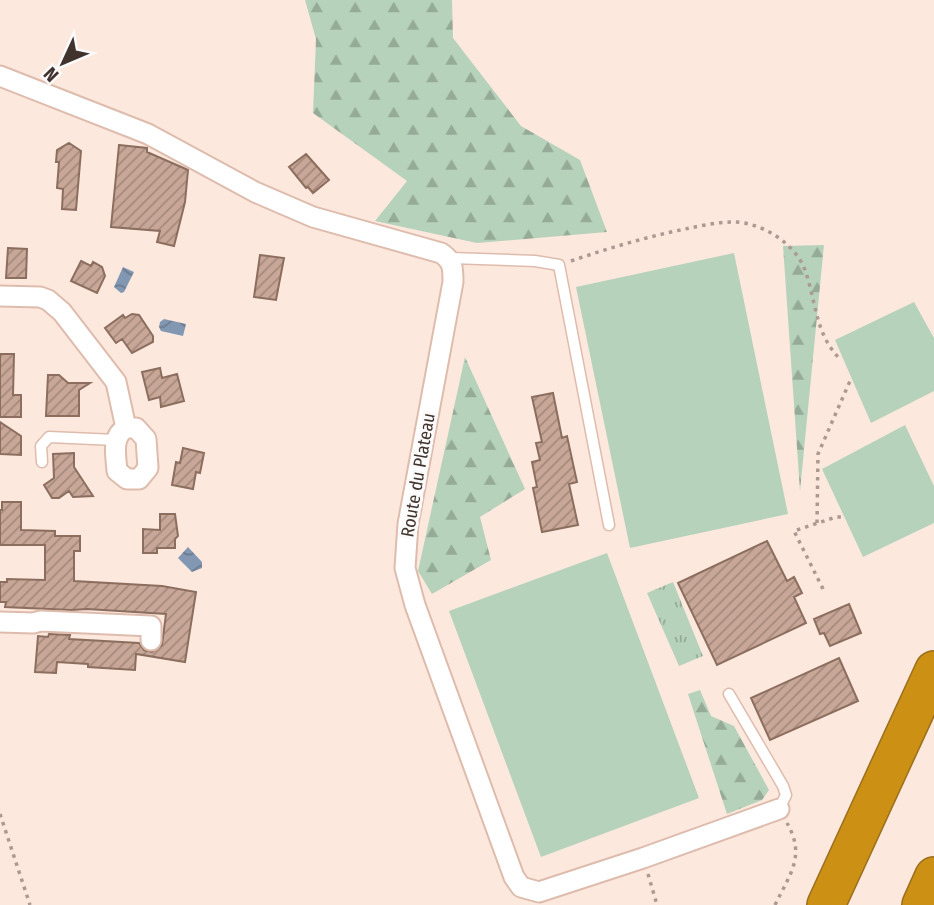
<svg xmlns="http://www.w3.org/2000/svg" width="934" height="905" viewBox="0 0 934 905" font-family="'Fira Sans Condensed',sans-serif">
	<defs>
		<pattern id="grass-tufts" width="24" height="20" patternUnits="userSpaceOnUse" patternTransform="scale(1.75)"><rect width="24" height="20" fill="#b6d2ba"/><path d="M3 7l-1-3M5 7V3M7 7l1-3M15 17l-1-3M17 17v-4M19 17l1-3" fill="none" stroke="#95ab97"/></pattern>
		<pattern id="forest-firs" width="22" height="20" patternUnits="userSpaceOnUse" patternTransform="scale(1.75)"><rect width="22" height="20" fill="#b6d2ba"/><path d="M5 1l3.5 6h-7zM16 11l3.5 6h-7z" fill="#95ab97"/></pattern>
		<pattern id="water-waves" width="16" height="10" patternUnits="userSpaceOnUse" patternTransform="scale(1.75)"><rect width="16" height="10" fill="#8297b2"/><path d="M0 5q4-4 8 0t8 0" fill="none" stroke="#6c7c91"/></pattern>
		<pattern id="building-hatch" width="6" height="6" patternUnits="userSpaceOnUse" patternTransform="scale(1.75)"><rect width="6" height="6" fill="#c8a798"/><path d="M-1 1l2-2M0 6l6-6M5 7l2-2" fill="none" stroke="#a4897c"/></pattern>
	</defs>
	<rect width="100%" height="100%" fill="#fde8de"/>
	<path fill="url(#grass-tufts)" d="M673 582 703 656 679 666 647 593Z"/>
	<path fill="url(#forest-firs)" d="M305 0H452L453 38 521 126 580 160 607 232 477 243 375 221 407 181 313 113 316 39Z
		M824 245 800 491 783 246Z
		M465 357 525 489 480 517 491 560 432 594 418 571Z
		M700 690 711 716 734 726 769 790 762 800 727 814 688 694Z"/>
	<path fill="#b6d2ba" d="M734 253 788 514 630 548 576 287Z
		M914 302 934 338V391L871 423 835 340Z
		M905 425 934 486V523L863 557 822 469Z
		M607 553 699 798 541 857 449 611Z"/>
	<path fill="url(#water-waves)" d="M123 267 134 272 124 292 121 293 114 287Z
		M164 319 186 324 183 336 161 331 159 327 160 322Z
		M188 547 202 562V568L192 572 178 558Z"/>
	<path fill="url(#building-hatch)" stroke="#8c6e5f" stroke-width="2" d="M69 143 81 151 76 210 62 209 63 189 57 188 59 162H56L57 150Z
		M119 145 147 148V152L188 170 185 202 174 246 157 242 160 231 111 227Z
		M306 154 329 180 313 193 308 187 306 188 289 167Z
		M8 248 27 249 26 278H6Z
		M260 255 284 258 276 300 254 297Z
		M81 261 91 266 93 262 102 267 105 276 97 293 71 281Z
		M132 314 139 315 153 336V342L132 353 122 339 116 343 105 328 123 315 125 318Z
		M0 354H14L13 395H21V417H0Z
		M160 368 162 378 177 374 184 401 161 407 160 397 149 400 142 372Z
		M48 375H59L68 383H90L79 390V416H46Z
		M553 393 562 438 567 436 577 482 569 484 578 525 542 532 533 488 537 487 532 462 540 460 536 443 542 442 532 397Z
		M0 422 21 436V455L0 454Z
		M183 448 204 453 200 473 196 472 193 489 172 485 176 462 180 463Z
		M74 453V467L93 496 73 497 69 491 59 498H52L44 485 54 478 53 454Z
		M2 502H21V530L55 531V536H80V551H74V581L162 586 196 592 185 662 136 654 135 670 88 667V664L57 662 56 673 35 672 38 636 48 637 49 634 70 635 69 639 139 643 144 650 152 652 162 645 166 614 87 609 71 610 5 607 6 602H0V582H7V579L45 580V545H0V510H2Z
		M160 514H175L178 536 175 539V548H157V553H143V529L160 530Z
		M767 541 787 581 794 577 802 593 794 597 806 623 717 665 678 583Z
		M849 604 861 633 830 646 824 633 820 634 814 619Z
		M839 658 858 701 770 740 751 698Z"/>
	<g fill="none" stroke-linecap="round" stroke-linejoin="round">
		<defs>
			<path id="lane" d="M450 258 535 261 559 265 609 525
				M42 462 41 446 49 437 116 440
				M729 694 783 786 786 795 779 809"/>
			<path id="street" d="M0 76 148 134 255 192 313 217 441 253C453 261 453 268 453 282L408 524 405 568 415 605 514 877 521 887 539 892 643 858 779 809
				M0 296 40 297 48 300 62 312 116 382 126 428
				M126 428H136L146 439 148 468 139 479H127L117 471C116 457 111 436 126 428Z
				M0 622 33 623 41 621 151 626V640"/>
			<path id="highway" d="M826 905 934 670
				M921 905 934 876"/>
		</defs>
		<use href="#lane" stroke="#debcad" stroke-width="13"/>
		<use href="#street" stroke="#debcad" stroke-width="23"/>
		<use href="#highway" stroke="#9b6f1d" stroke-width="40"/>
		<path stroke="#ac9a92" stroke-width="3.5" stroke-dasharray="3.5 5" stroke-linecap="butt" d="M571 261C609 248 646 237 685 229 700 226 717 222 733 222 761 222 795 243 805 270 816 301 815 334 840 359
			M817 523 818 454 850 381
			M823 589 794 531 836 517H841
			M0 814 30 905
			M648 874 657 905
			M775 905C790 874 806 856 787 823"/>
		<use href="#lane" stroke="#fff" stroke-width="10"/>
		<use href="#street" stroke="#fff" stroke-width="19"/>
		<use href="#highway" stroke="#cc9015" stroke-width="37"/>
	</g>
	<g text-anchor="middle" dominant-baseline="central" stroke-width="6" stroke-linejoin="round" paint-order="stroke">
		<g font-size="18" fill="#40322c" stroke="#fafafa">
			<text transform="translate(418 475) rotate(-80)">Route du Plateau</text>
		</g>
	</g>
	<g transform="translate(63 63) rotate(226)" stroke="#fafafa" stroke-width="5" paint-order="stroke">
	<path d="M0-5L12 26L0 18L-12 26Z" fill="#40322c"/>
	<text y="-10" font-size="19" font-weight="bold" text-anchor="middle" fill="#40322c">N</text>
	</g>
</svg>
